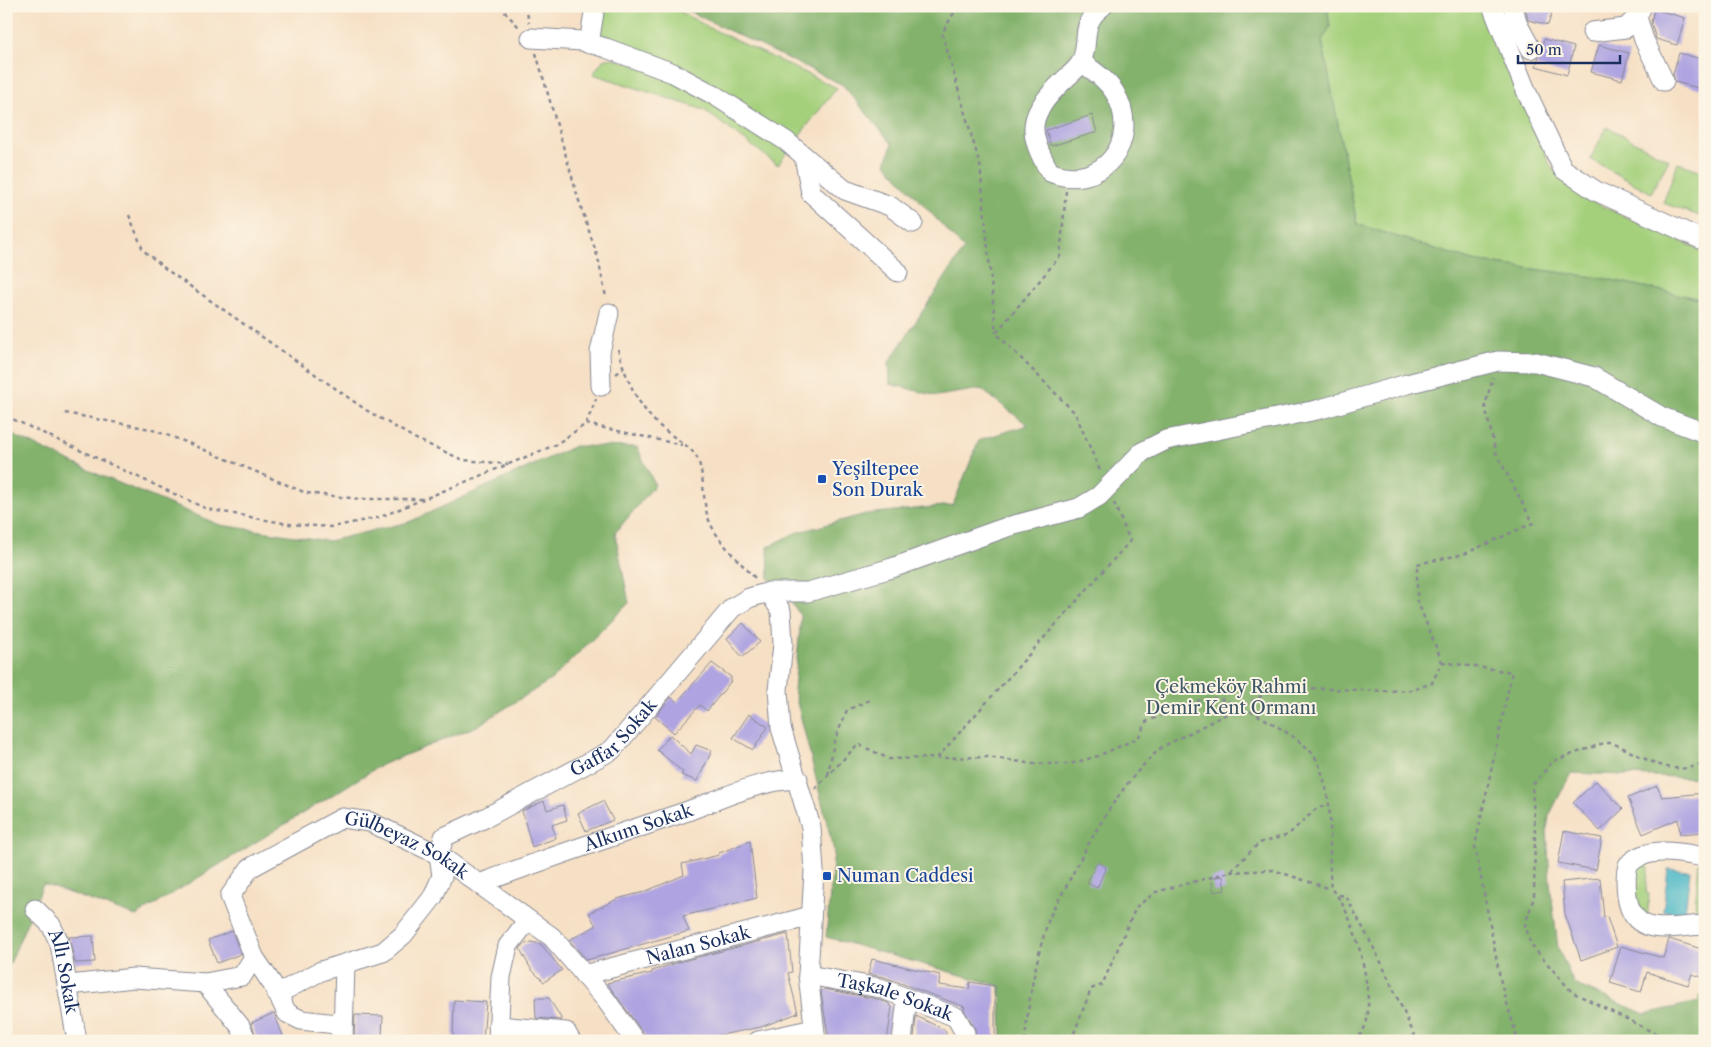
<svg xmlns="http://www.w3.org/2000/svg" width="1711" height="1047" viewBox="0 0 1711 1047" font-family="'Libre Caslon Text',serif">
	<rect width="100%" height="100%" fill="#fcf5e5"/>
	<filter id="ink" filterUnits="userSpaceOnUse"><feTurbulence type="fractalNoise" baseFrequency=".02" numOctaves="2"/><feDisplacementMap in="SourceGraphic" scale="10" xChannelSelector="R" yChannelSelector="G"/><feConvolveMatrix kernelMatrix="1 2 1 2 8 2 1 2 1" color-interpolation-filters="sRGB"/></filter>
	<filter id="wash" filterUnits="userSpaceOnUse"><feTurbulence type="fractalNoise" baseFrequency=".0096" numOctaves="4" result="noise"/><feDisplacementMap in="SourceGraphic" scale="20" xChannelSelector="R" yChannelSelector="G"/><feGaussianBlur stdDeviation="1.12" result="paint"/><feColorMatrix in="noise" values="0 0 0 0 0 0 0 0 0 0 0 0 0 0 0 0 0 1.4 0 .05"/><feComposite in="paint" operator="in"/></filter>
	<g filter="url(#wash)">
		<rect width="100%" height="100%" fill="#f6e0c5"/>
		<path fill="#a4d07c" stroke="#60806d" d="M603 6H670L710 28 837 88 795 141 599 34Z
			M1327 6H1483L1552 169 1595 203 1705 252V300L1602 278 1473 261 1357 224 1322 40 1330 27Z
			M612 58 668 76 788 151 778 165 704 110 593 74 603 60Z
			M1607 127 1669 160 1651 193 1590 159Z
			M1678 163 1705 172V218L1663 203Z
			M1649 858 1646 893 1649 894 1647 921C1631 905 1633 887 1634 866Z
			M1699 863 1705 864V919H1694Z"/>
		<path fill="#83b26c" stroke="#4f7065" d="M678 6H1327L1330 27 1322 40 1357 224 1473 261 1602 278 1705 300V778L1571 773 1549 816 1547 829 1550 883 1558 948 1574 984 1645 1014 1698 1002 1700 994 1705 995V1041H1002L1000 986 826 937 834 851 794 690 801 617 782 586 769 579 768 547 795 533 866 514 953 505 979 440 1028 425 981 389 937 396 890 384 889 362 964 249 886 164 892 144 843 85Z
			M6 432 97 474 220 525 329 541 409 522 575 446 637 447 655 485 615 533 629 603 552 679 477 726 381 765 136 916 43 884 6 973Z"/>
		<path fill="#4ab7c6" stroke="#327392" d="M1668 869 1690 871 1685 913 1663 911Z"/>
		<g id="blocks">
			<path fill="#afa4e1" d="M1525 6H1554L1548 25 1528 20Z
				M1654 9 1685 18 1677 45 1656 39 1651 23Z
				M1544 39 1574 47 1567 75 1536 66Z
				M1599 45 1629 53 1622 80 1591 72Z
				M1679 53 1705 60V78L1702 89 1675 82 1673 74Z
				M1092 115 1097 132 1051 146 1046 130Z
				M743 623 760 642 742 657 727 638Z
				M712 663 731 677V681L707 711 700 705 674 733 655 717 671 697 677 702Z
				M749 714 768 727 753 750 733 738Z
				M670 735 691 754 696 745 712 751 697 781 681 775 683 772 657 750Z
				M1596 781 1623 809 1600 831 1573 803Z
				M1657 786 1662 797 1705 793V832L1680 834 1678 819 1643 834 1628 798Z
				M544 801 547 810 563 805 567 820 552 825 556 838 532 847 522 811Z
				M603 801 613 820 586 831 578 813Z
				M1564 831 1602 838 1596 870 1558 863Z
				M750 841 757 898 683 916 689 931 587 960 569 940 596 926 589 913 617 899 644 892 684 875 682 864 719 855V853Z
				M1097 862 1106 867 1097 888 1087 883Z
				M1223 876 1225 890 1214 892 1211 878Z
				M1600 878 1604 918 1607 917 1617 947 1581 960 1565 914 1562 882Z
				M232 931 241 954 217 963 208 940Z
				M788 934 792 972 788 973 798 1013 761 1027 691 1041H646L644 1034 607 983 652 973V971L679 962Z
				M93 936 95 962 75 963 69 937Z
				M1669 939 1705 950V978L1692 974 1688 985 1647 972 1641 992 1610 983 1621 946 1663 958Z
				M531 942 541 944 562 970 544 982 531 969 520 949 523 945Z
				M872 959 940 975 939 985 969 989 970 982 995 986V1041H975V1028L964 1010 965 1007 884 977 868 974Z
				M824 989 877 999 888 1003 892 1007 887 1041H829L821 992Z
				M535 998H549L562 1020 536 1018Z
				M454 1000 486 1002 483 1041H453Z
				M274 1013 285 1041H258L251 1023Z
				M355 1015 383 1016 382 1035H377V1041H354Z
				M916 1016 945 1030 948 1041 914 1038Z"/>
		</g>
	</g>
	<g filter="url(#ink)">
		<use href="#blocks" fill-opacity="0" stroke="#888892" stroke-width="1"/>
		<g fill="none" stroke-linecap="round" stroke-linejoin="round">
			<defs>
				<g id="minor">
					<path d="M1492 6 1527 93 1563 169 1596 191 1705 241"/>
					<path d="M1513 6 1517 23 1531 49"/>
					<path d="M1642 6 1637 17 1644 40 1664 81"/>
					<path d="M1592 32 1626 28 1637 17"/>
					<path d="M531 38 582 41 606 48 673 73 714 95 786 141 845 190 890 206 913 223"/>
					<path d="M589 44 595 6"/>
					<path d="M1081 62C1094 71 1107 80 1115 93 1143 141 1101 193 1050 172 1025 130 1029 114 1063 81 1068 76 1078 69 1081 62 1091 42 1078 24 1103 6"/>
					<path d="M804 156 811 193 898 272"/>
					<path d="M601 386 600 352 609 313"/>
					<path d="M769 592 781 611 783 644 778 690 781 728 811 827 814 871 808 975 816 1041"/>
					<path d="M1705 857C1681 853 1646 845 1628 865 1625 875 1626 885 1627 896 1633 940 1671 926 1705 925"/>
					<path id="s1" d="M479 884C547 858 616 835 685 812 721 799 759 780 798 779"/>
					<path id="s2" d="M35 909 51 925 60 944 77 1041"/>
					<path d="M254 957 275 988 287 1013 301 1020 336 1024 343 1036 342 1041"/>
					<path id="s3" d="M584 975 811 916"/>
					<path id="s4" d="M808 975 880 988 956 1017 965 1033 964 1041"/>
					<path d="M205 983 240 1026 247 1041"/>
					<path id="s5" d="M69 985 134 978 205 983 242 976 254 957 230 896 250 868 342 818 370 822 439 855 552 937 606 1000 635 1041"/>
					<path id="s6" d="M277 994 321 971 383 952 403 935 433 897 442 876 439 855 444 837 485 818 612 750 732 608 749 598 769 592H808L892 568 1007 527 1079 508 1099 496 1142 452 1166 440 1317 410 1407 384 1498 361 1536 362 1594 377 1662 417 1705 433"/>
					<path d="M498 1026 566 1032 571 1041"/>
					<path d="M343 1036 345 964"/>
					<path d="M498 1041 501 977 508 946 528 920"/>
					<path d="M758 1041 814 1029"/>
					<path d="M902 1041 907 999"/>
				</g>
			</defs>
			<use href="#minor" stroke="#888892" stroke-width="21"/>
			<path stroke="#888892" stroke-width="2.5" stroke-dasharray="4 4" stroke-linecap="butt" d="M499 6 519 27
				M526 6 529 23
				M958 6 942 33 980 165 996 333
				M536 53 579 201 598 258 606 297
				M1066 191 1060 256 996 333 1075 413 1101 473
				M129 215 143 250 167 270 366 410 416 439 463 460 508 464
				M618 349C625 377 639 409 662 428 670 435 689 446 695 454 705 470 702 496 707 514 713 538 741 563 757 580
				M616 374 623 369
				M65 413 150 429 186 442 306 493 359 499H425
				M6 416 207 509 288 524 332 527 380 517 555 445 586 424 596 399
				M586 424 682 445
				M1442 662 1512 672 1475 846 1501 983 1518 1041
				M937 758 1130 541 1114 503
				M828 775 834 742 847 710 872 699
				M815 789 858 744 889 759 988 757 1034 764H1070L1098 756 1138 738 1146 722C1166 714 1189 701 1211 698 1231 696 1300 737 1313 754 1321 764 1328 793 1329 805 1332 833 1328 861 1331 889 1354 910 1373 989 1367 1020 1366 1027 1360 1035 1357 1041
				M1230 872 1273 870 1331 889
				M1339 895 1346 896 1380 960 1417 1041
				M1025 1041C1028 1002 1035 963 1047 925 1051 910 1062 895 1069 881 1094 832 1120 784 1162 747L1279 687 1388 691 1413 690 1432 683 1442 662 1417 600V564L1464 554 1533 523 1496 453 1485 406 1493 377
				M1071 1041 1091 989 1102 985 1136 907 1156 892 1230 872 1259 843 1288 835 1317 808 1329 805
				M1270 1041 1278 1038 1285 1041
				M1671 1041 1572 992 1531 945 1525 925 1534 897 1535 832 1532 786 1553 761 1604 743H1612C1644 756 1671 780 1705 762"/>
			<use href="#minor" stroke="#fff" stroke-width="19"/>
		</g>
	</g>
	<g fill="#1a4fb4" stroke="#fcf5e5" stroke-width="2">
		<rect x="817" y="474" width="10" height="10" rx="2.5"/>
		<rect x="822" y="871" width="10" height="10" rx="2.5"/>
	</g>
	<g text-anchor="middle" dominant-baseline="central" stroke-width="4" stroke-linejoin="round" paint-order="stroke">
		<g font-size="18" fill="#164399" stroke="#fcf5e5" text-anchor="start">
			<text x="832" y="469">Yeşiltepee<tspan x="832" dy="21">Son Durak</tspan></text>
			<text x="837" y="876">Numan Caddesi</text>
		</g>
		<g font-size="18" fill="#3d5766" stroke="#fcf5e5">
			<text x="1231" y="687">Çekmeköy Rahmi<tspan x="1231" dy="21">Demir Kent Ormanı</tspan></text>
		</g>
		<g font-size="18" fill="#1b2f5e" stroke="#fcf5e5">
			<text stroke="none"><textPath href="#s6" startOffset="450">Gaffar Sokak</textPath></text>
			<text stroke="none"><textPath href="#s1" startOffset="169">Alkıım Sokak</textPath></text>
			<text stroke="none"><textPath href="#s5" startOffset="472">Gülbeyaz Sokak</textPath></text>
			<text stroke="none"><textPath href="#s3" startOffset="118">Nalan Sokak</textPath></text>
			<text stroke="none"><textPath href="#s2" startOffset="71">Allı Sokak</textPath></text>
			<text stroke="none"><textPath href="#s4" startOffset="90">Taşkale Sokak</textPath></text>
		</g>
	</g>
	<rect width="1711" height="1047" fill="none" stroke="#fcf5e5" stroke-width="25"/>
	<path d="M1518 55v8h102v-8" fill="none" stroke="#1b2f5e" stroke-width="2.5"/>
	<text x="1526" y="55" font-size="15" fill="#1b2f5e" stroke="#fcf5e5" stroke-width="4" paint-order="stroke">50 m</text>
</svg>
